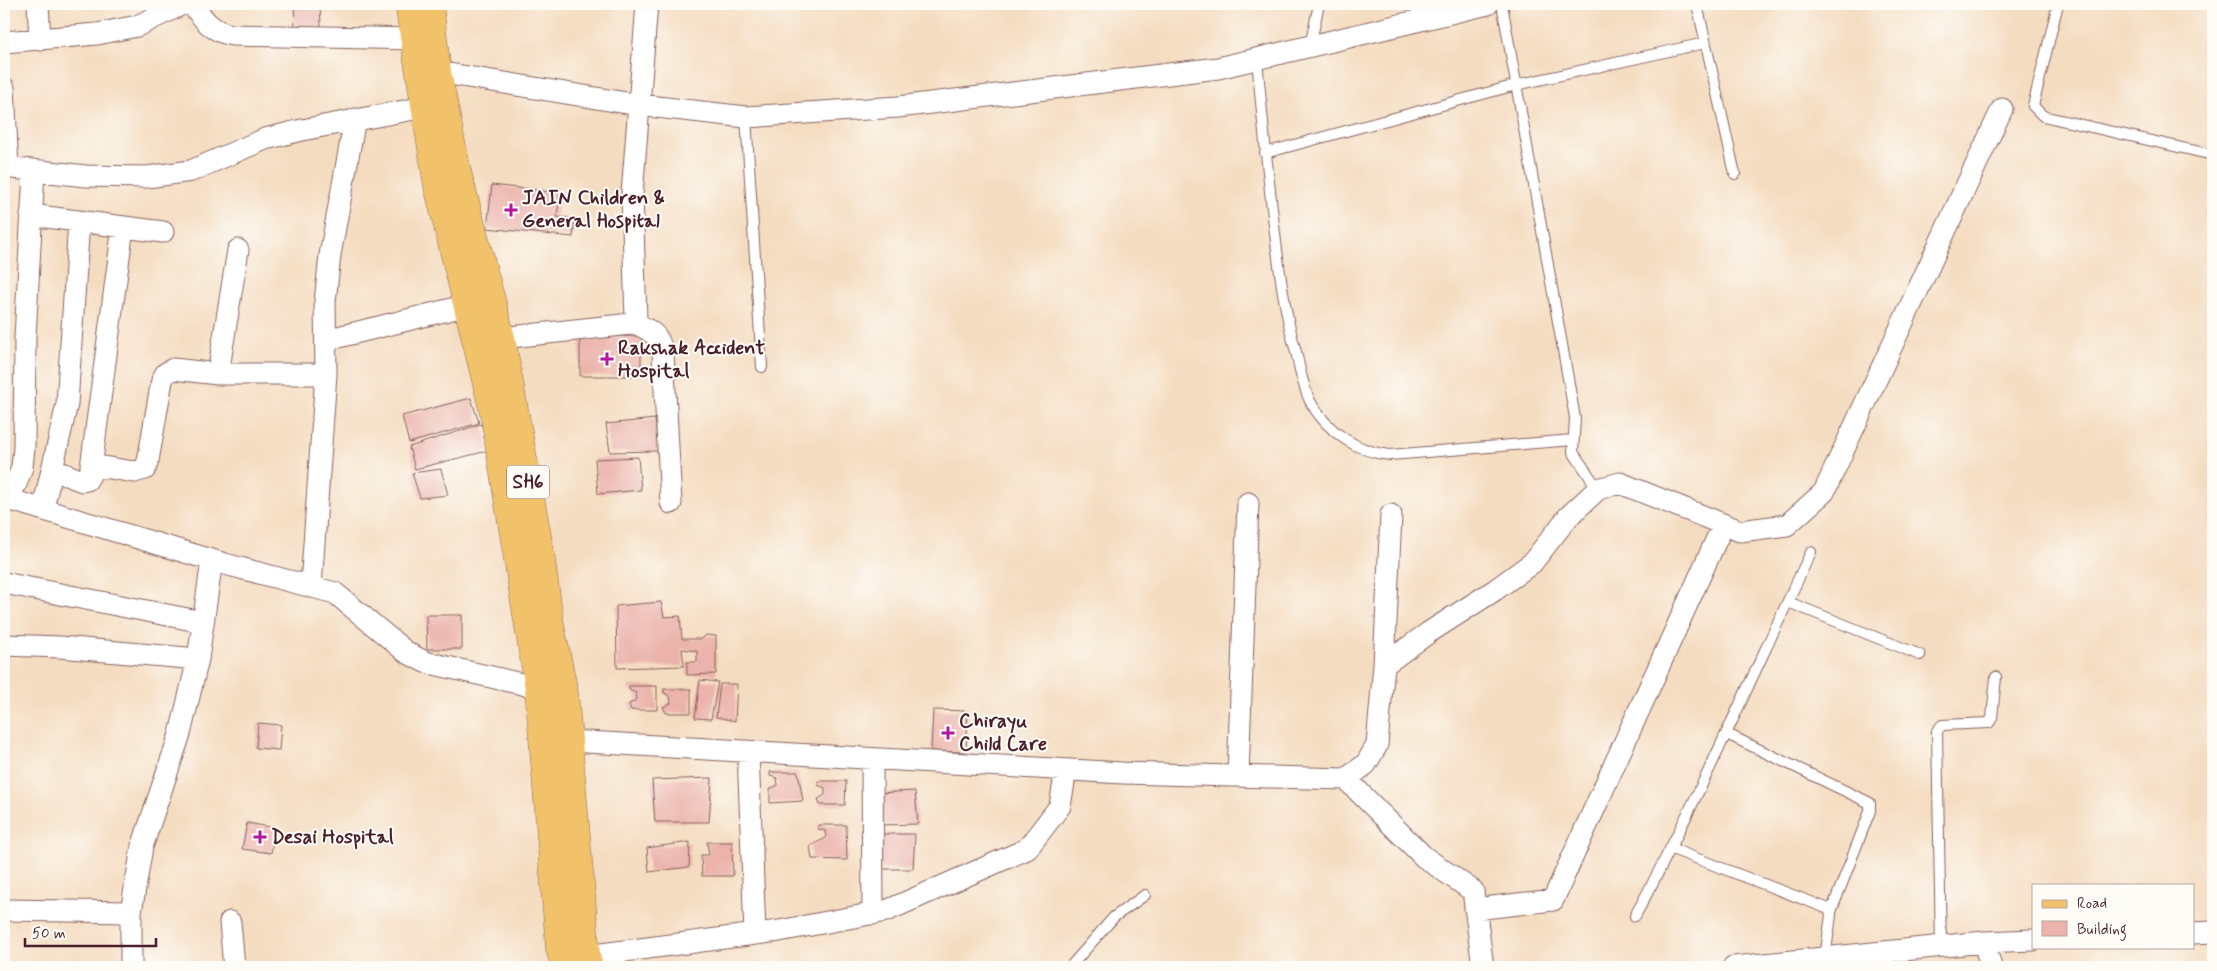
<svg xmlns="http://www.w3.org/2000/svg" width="2217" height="971" viewBox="0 0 2217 971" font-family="Mynerve,sans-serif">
	<rect width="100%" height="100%" fill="#fdfcf7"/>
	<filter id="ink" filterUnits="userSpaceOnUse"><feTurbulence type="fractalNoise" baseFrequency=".02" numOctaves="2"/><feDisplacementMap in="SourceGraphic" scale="10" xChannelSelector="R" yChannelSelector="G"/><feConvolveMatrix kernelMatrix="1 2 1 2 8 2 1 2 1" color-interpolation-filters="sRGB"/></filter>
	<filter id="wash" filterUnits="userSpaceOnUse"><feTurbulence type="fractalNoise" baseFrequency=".0096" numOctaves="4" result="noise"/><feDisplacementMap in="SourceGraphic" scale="20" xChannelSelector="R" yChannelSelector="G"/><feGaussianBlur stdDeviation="1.12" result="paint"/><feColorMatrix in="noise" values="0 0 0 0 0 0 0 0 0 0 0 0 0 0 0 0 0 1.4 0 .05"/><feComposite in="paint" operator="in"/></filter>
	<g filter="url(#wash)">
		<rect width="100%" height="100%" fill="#f4dcc0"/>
		<g id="blocks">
			<path fill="#ebb3ab" d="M294 4H320L321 27 295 28Z
				M492 185 560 193 557 217 575 219 573 237 487 228Z
				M641 336V376H580V337Z
				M471 398 479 423 409 443 402 416Z
				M655 419 658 451 610 452 606 424Z
				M481 424 491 450 415 469 409 447Z
				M638 457 641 490 598 494 595 459Z
				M441 469 448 495 420 498 412 473Z
				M661 602 664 617 680 616 682 639H702L706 635 716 636V674L687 675V662H697V651L682 649 684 666 617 668 616 606Z
				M426 615H462V649H427Z
				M700 680 718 682 711 719 695 718Z
				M720 684H737L735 721 716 717Z
				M629 686H657V710H631L629 704 637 700 636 693 629 690Z
				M664 689H691V713H666L663 707 671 703 670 696 664 693Z
				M933 710 968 711 966 752 931 751Z
				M258 723 281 725 279 750 256 748Z
				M770 772H798L803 801 770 803V789L778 785 777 778 770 776Z
				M712 778 709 822H655L652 780Z
				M818 781H846L845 805H820L818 799 825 795V788L818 785Z
				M915 791 918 824 879 825 876 793Z
				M247 823 275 828 271 853 242 849Z
				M818 825H846L847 860 812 859 810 846 826 838 825 831 818 829Z
				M876 834H915L913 869H876Z
				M690 842 689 867 649 872 647 848Z
				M707 842H732L733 876H702L701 855H709Z"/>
		</g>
	</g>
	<g filter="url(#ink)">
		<use href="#blocks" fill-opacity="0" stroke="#86615f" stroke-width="1"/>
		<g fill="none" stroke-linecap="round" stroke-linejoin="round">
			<defs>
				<path id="service" d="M1502 4 1575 418 1573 452 1598 489
					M1697 4 1735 174
					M2058 4 2033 106 2043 116 2213 155
					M1310 46 1319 4
					M1257 59C1262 114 1267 169 1274 225 1279 268 1284 310 1296 352 1300 369 1303 388 1311 403 1328 432 1357 452 1390 455L1573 440
					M746 117 762 367
					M1265 153 1516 85 1705 43
					M2213 362V376
					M1788 602 1920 655
					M1727 734 1870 803V811L1831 912
					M1672 849 1829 909 1831 915 1825 958
					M1635 916C1699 798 1753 674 1811 552
					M1941 947 1937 731 1942 725 1989 723 1992 718 1996 677
					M1070 967 1114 917 1145 895"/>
				<path id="minor" d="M38 4 40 40
					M192 4C204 20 211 31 232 35L415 39
					M4 42 97 34 137 26 183 4
					M424 71 437 72 639 105 746 117 898 107 1218 68 1488 4
					M4 88 8 168
					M4 167 86 176 147 177 191 171 265 139 302 130 441 104
					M31 215 163 232
					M635 323C651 331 658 333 663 353L671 503
					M501 338 631 324 636 320 632 194 647 4
					M326 340 468 305
					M218 374 238 250
					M91 465 134 472 145 469 148 461 162 380 166 373 173 369 218 374H326
					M52 469 82 481 87 480 90 475 123 227
					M4 498 225 564 335 593 406 652 425 662 553 691
					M7 499 16 484 22 467 24 448 25 338 34 171
					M43 509 67 404 79 221
					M4 583 203 622
					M311 586 326 374 325 302 330 255 355 119
					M4 645 60 647 198 659
					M1384 665 1428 633 1495 590 1532 563 1568 517 1598 489 1620 483 1740 531 1787 525 1824 492 2002 109
					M569 741 1123 773 1346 779 1366 764 1377 745 1384 665 1391 515
					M748 751 755 934
					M872 759 873 914
					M1238 776 1248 503
					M1346 779 1424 857 1473 891 1483 967
					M1475 909 1553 900 1723 525
					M4 910 131 912
					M230 922 234 967
					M2193 933 2213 932
					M1984 942 1991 967
					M586 956 779 931 886 911 1027 849 1060 806 1066 770
					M131 967V912L142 847 180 734 198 659 212 560
					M1733 967 1984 942 2033 940"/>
				<path id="primary" d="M409 4 438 186 494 412 539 688 560 948 565 967
					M429 4 437 72 457 172 501 338 539 547 550 625 564 693 586 956 589 967"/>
			</defs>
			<use href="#service" stroke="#86615f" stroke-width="12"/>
			<use href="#minor" stroke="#86615f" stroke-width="23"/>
			<use href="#primary" stroke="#86615f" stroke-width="29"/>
			<use href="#service" stroke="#fff" stroke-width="10"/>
			<use href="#minor" stroke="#fff" stroke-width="21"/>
			<use href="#primary" stroke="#f2c26a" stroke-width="28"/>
		</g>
	</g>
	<g fill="#b5179e" stroke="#fdfcf7" stroke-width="2">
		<path d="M508.5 202.5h5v5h5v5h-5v5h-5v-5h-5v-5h5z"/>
		<path d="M604.5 351.5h5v5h5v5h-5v5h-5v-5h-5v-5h5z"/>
		<path d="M945.5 725.5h5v5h5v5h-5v5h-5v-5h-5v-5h5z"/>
		<path d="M257.5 829.5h5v5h5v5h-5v5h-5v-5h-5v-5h5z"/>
	</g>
	<g text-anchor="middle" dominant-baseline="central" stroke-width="4" stroke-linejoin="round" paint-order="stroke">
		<rect fill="#fdfcf7" stroke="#806168" stroke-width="1" x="507" y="465.5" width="42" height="33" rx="4"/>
		<g font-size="19" font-weight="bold" fill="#4a1f2b">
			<text x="528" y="482">SH6</text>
		</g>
		<g font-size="20" font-weight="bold" fill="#4a1f2b" stroke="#fdfcf7" text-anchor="start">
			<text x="522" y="198">JAIN Children &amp;<tspan x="522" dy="23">General Hospital</tspan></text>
			<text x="618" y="348">Rakshak Accident<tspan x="618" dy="23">Hospital</tspan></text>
			<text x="959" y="721">Chirayu<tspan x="959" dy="23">Child Care</tspan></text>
			<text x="271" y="837">Desai Hospital</text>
		</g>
	</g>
	<rect width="2217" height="971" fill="none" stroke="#fdfcf7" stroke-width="20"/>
	<rect x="2032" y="884" width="162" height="65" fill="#fdfcf7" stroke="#b5a4a5"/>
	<rect x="2042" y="900" width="25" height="8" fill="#f2c26a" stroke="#b5a4a5"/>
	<text x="2077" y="908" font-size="15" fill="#4a1f2b">Road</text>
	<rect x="2042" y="921" width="25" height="15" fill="#ebb3ab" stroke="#b5a4a5"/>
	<text x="2077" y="934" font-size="15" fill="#4a1f2b">Building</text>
	<path d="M25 938v8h131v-8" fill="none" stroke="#4a1f2b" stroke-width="2.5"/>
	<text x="32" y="938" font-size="15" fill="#4a1f2b" stroke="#fdfcf7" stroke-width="4" paint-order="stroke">50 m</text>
</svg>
